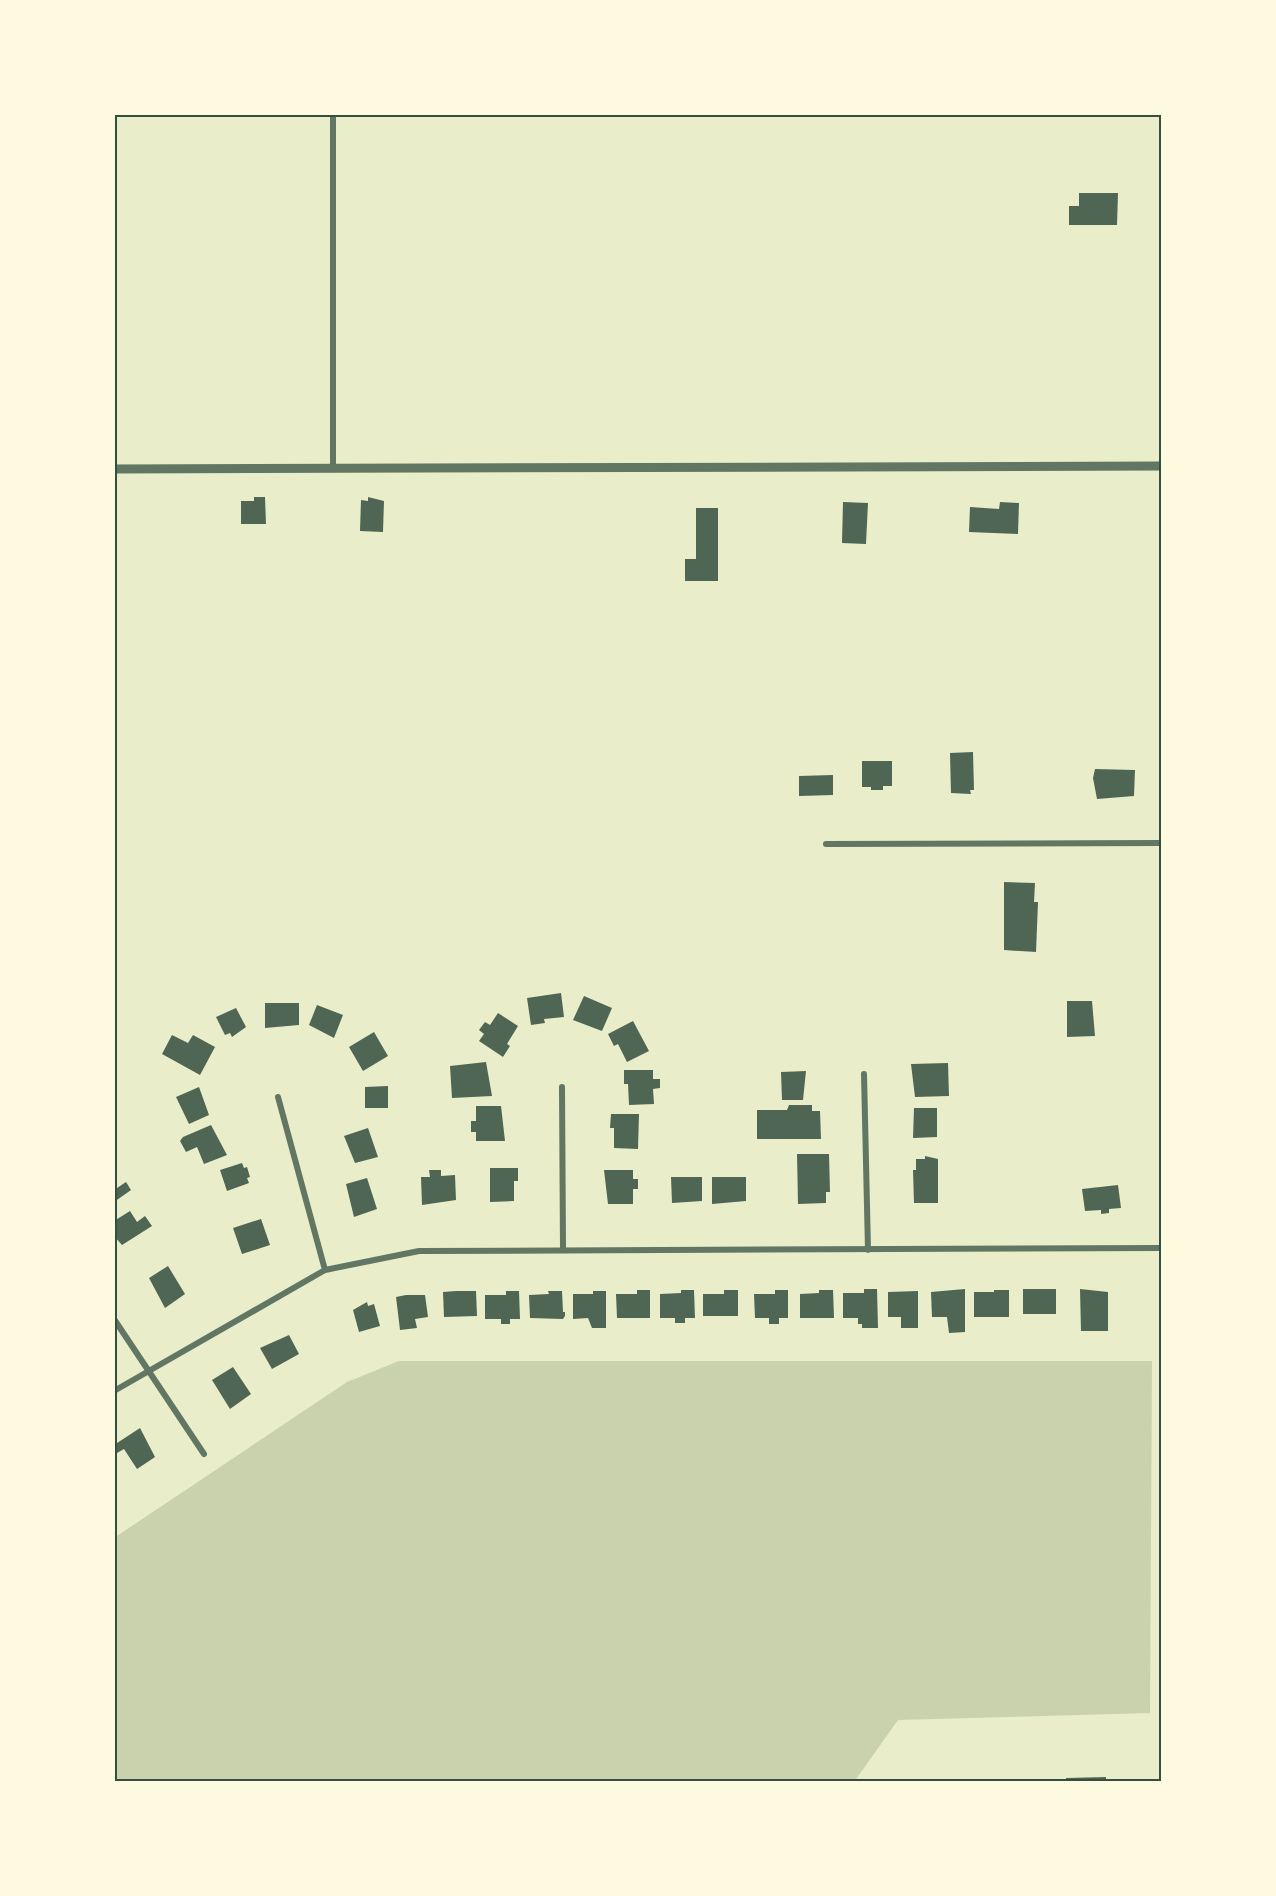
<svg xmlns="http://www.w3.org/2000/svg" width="1276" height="1896" viewBox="0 0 1276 1896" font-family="Helvetica,sans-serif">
	<rect width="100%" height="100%" fill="#e9edc9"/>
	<path fill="#cad2ad" d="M399 1361H1152L1150 1713 898 1720 854 1782H114V1538L347 1382Z"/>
	<path fill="#4f6655" d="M1079 193H1118L1117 225H1069V206H1079Z
		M254 497H265L266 524H241V501H254Z
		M368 497 384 501 383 532 360 531 361 500 368 501Z
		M843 502 868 503 866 544 842 543Z
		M1000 502 1019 503 1018 534 969 532 970 507 999 509Z
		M696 508H718V581H685V559H696Z
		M973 752 974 790H970L971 794 951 793 950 753Z
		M862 761H892V786H883V790H871V787H862Z
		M1095 769 1135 770 1134 796 1097 799 1093 778Z
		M833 775V795L799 796V776Z
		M1004 882 1035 883 1034 902H1038L1036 952 1004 950Z
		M561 993 564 1017 544 1019 545 1023 531 1025 527 998Z
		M584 996 612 1008 602 1031 573 1020Z
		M1067 1001H1092L1095 1036 1067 1037Z
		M265 1003H299V1025L265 1028Z
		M317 1005 343 1015 334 1038 309 1025Z
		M236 1008 246 1027 232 1037 230 1033 225 1035 216 1017Z
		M498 1013 518 1026 507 1044 510 1046 503 1057 479 1041 484 1034 479 1030 485 1022 490 1025Z
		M633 1021 649 1051 627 1062 618 1044 614 1046 608 1034Z
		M374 1032 388 1056 363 1071 349 1047Z
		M172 1035 188 1043 193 1035 215 1047 200 1075 162 1054Z
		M486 1062 492 1096 452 1098 450 1066Z
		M948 1063 949 1096 915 1097 911 1064Z
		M624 1070H653V1079H660V1088L653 1089 654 1104 629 1105 628 1084H624Z
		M806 1071 803 1100H782L781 1072Z
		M388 1086V1108H365V1087Z
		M199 1087 209 1115 189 1124 176 1097Z
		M789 1105H812V1111H820L821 1139H757V1110H787Z
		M476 1106H501L505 1141H476V1132H471V1121H476Z
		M914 1108H937V1137L913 1138Z
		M611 1114H639L638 1149 614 1148V1128H610Z
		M211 1125 227 1155 204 1164 197 1147 186 1152 180 1141 183 1137Z
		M368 1128 378 1157 355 1163 344 1136Z
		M797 1154H829L830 1192H826V1203L798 1204Z
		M925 1156 938 1159V1203H914L913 1170H916V1159H925Z
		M242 1163 244 1168 247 1167 250 1177 247 1178 249 1183 227 1191 220 1170Z
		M490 1168H518V1181H514V1201L490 1202Z
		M429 1170H441V1176L455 1175 456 1200 422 1205 421 1177H430Z
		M604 1170H633V1179H638V1189H633V1204H608Z
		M671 1177H702V1201L672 1203Z
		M712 1177H746V1201L712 1204Z
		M367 1178 377 1209 354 1217 346 1184Z
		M126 1182 131 1190 114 1202V1183L117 1188Z
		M1118 1185 1121 1208 1109 1209V1213L1101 1214V1210L1085 1211 1082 1189Z
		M130 1211 137 1222 145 1216 152 1226 122 1245 114 1236V1221Z
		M261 1219 270 1245 242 1254 233 1228Z
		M168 1266 185 1294 165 1308 149 1278Z
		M864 1289H877L878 1328H862V1324H858V1318H843V1293H864Z
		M965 1289V1332L949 1333 947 1317H932L931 1292Z
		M1023 1289H1056V1314H1023Z
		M1080 1289 1108 1292V1331H1081Z
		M637 1290H650V1318H617L616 1294H637Z
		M681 1290H694L695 1318H685V1323H675V1318H660V1294L681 1293Z
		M724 1290H738V1316H703V1294H724Z
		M775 1290H788V1318H779V1324H769V1318H755L754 1294H775Z
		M819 1290H833L834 1318H800V1294L819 1293Z
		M994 1290H1009V1317H974V1292H994Z
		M456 1291H476L477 1316 444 1317 443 1292Z
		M506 1291H519L520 1319H510V1324H501V1319H485V1295H506Z
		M548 1291H562L563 1312H565V1316L563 1319 530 1318 529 1295 549 1294Z
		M593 1291H606V1328H592L588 1318 573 1319V1294H593Z
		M918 1291V1328H901V1317H888V1292Z
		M406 1295H425L428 1317 415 1319 417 1328 400 1330 396 1297Z
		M367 1302 368 1306 374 1304 380 1326 359 1332 353 1310Z
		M289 1335 299 1354 272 1369 260 1348Z
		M233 1367 251 1394 230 1409 212 1380Z
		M140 1428 155 1457 137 1469 124 1449 117 1453 114 1445Z
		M1106 1777V1782H1066V1778Z"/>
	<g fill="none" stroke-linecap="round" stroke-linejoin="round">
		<path stroke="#617663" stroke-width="6" d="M333 114V468
			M826 844 1162 843
			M864 1074 868 1250
			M562 1087 563 1249
			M278 1097 325 1270
			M114 1319 204 1454
			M114 1391 325 1270 419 1251 1162 1248"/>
		<path stroke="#617663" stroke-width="9" d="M114 469 1162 466"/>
	</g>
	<rect width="1276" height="1896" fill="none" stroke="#fefae0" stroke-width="231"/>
	<rect x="116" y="116" width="1044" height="1664" fill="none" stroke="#344e41" stroke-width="2"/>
</svg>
